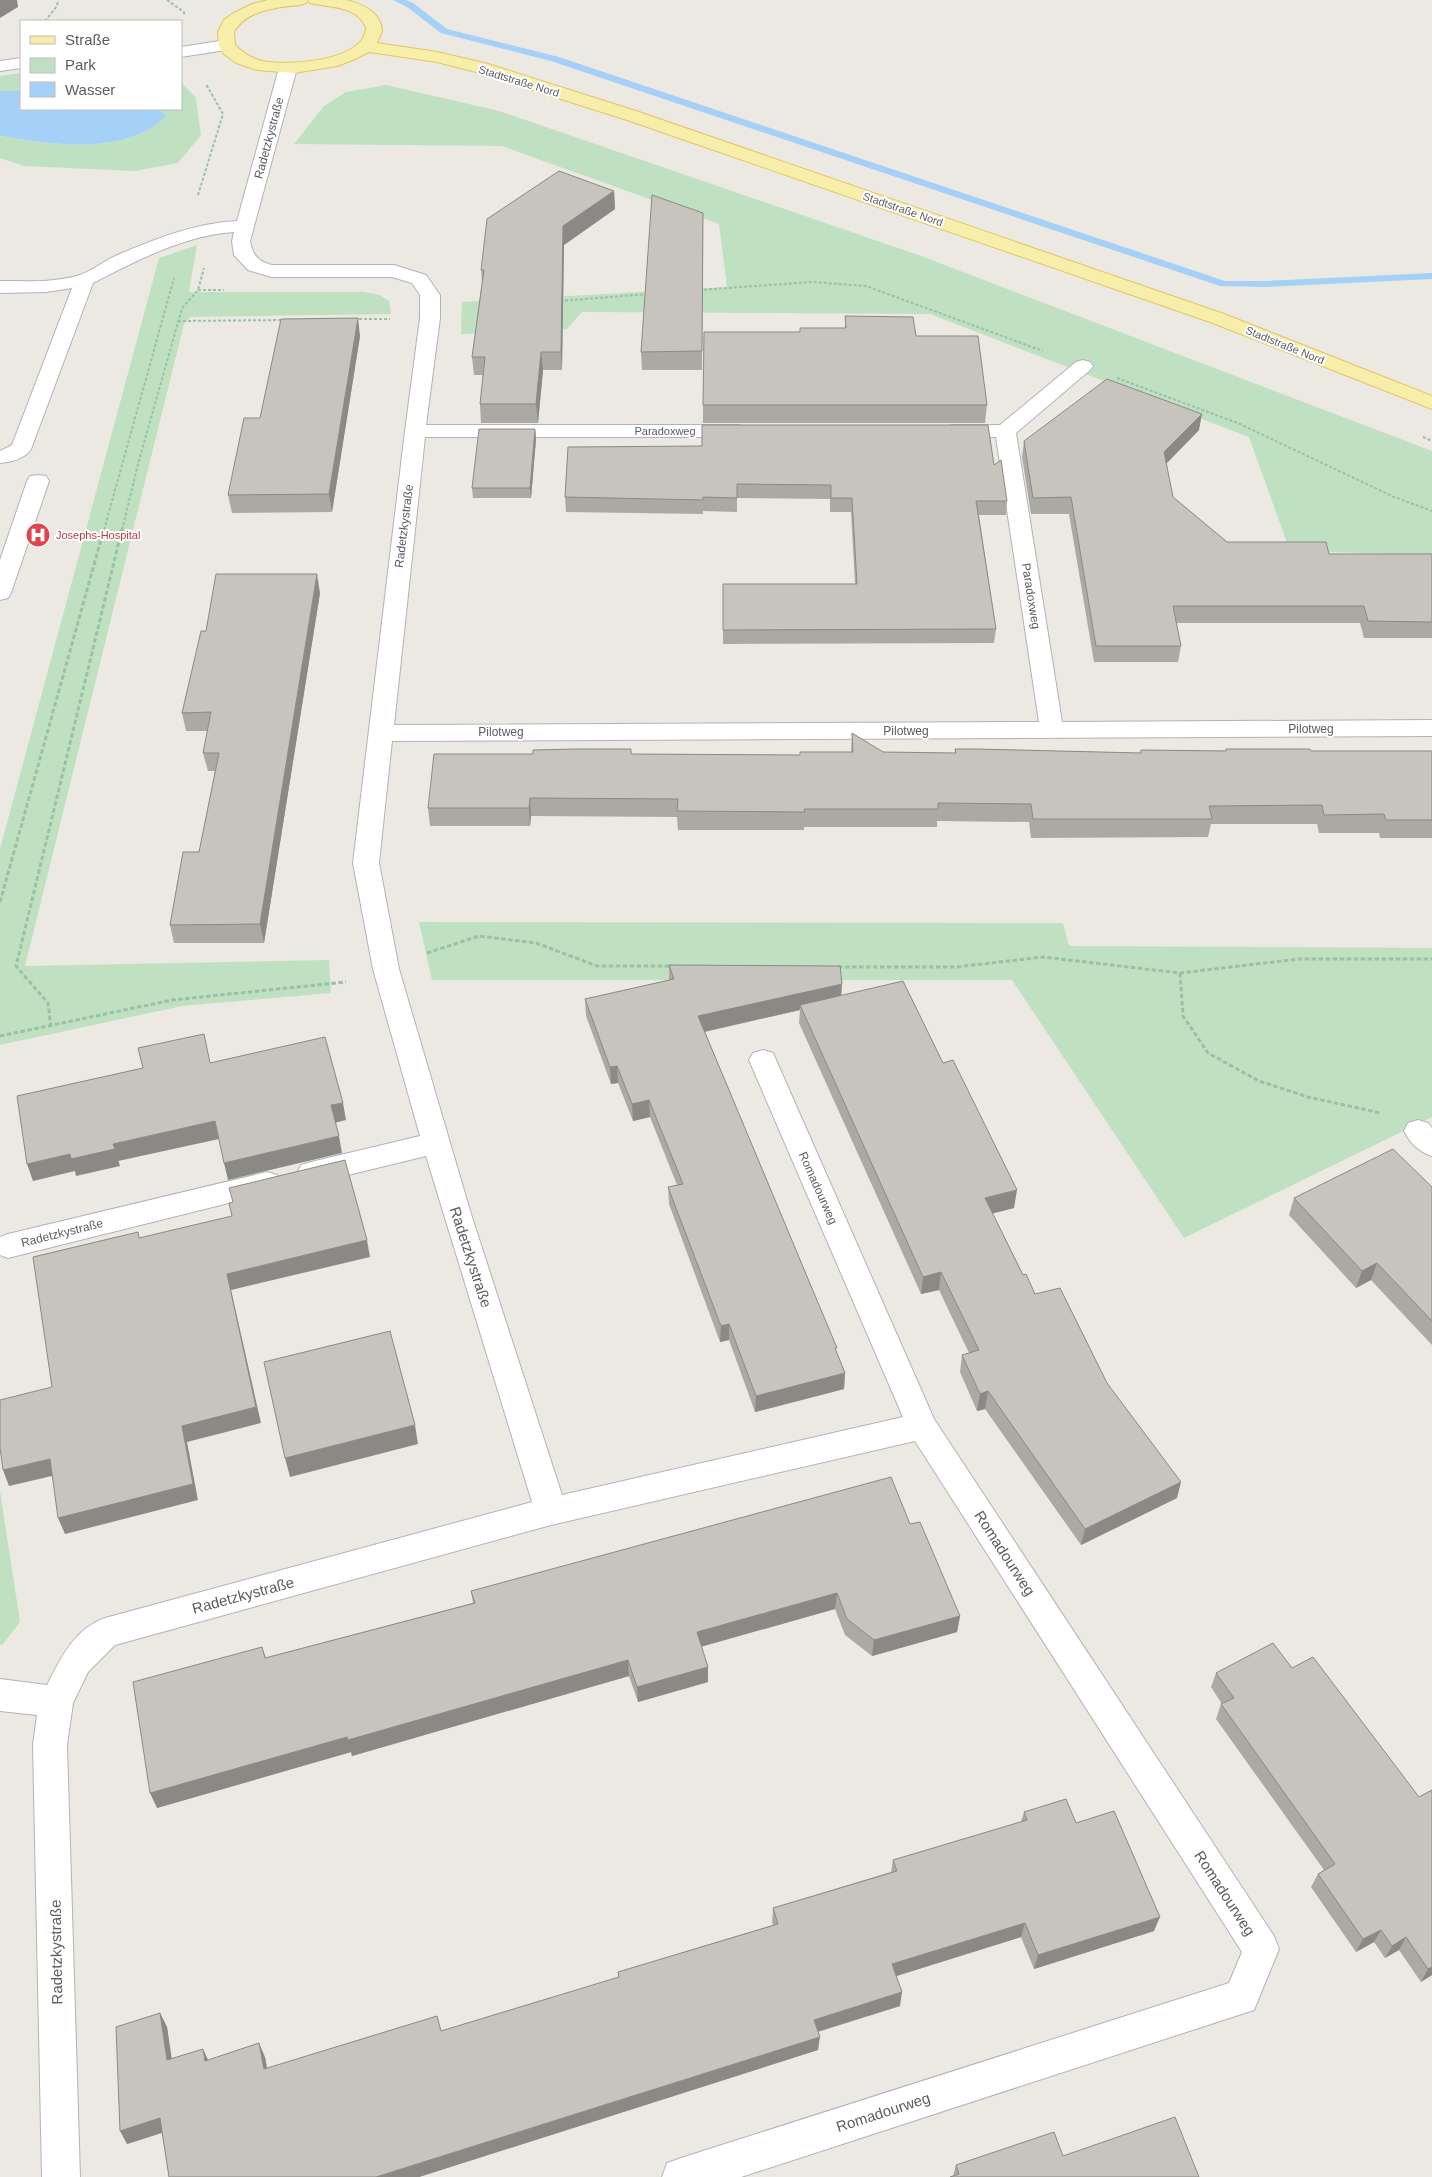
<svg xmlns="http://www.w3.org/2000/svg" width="1432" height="2177" viewBox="0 0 1432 2177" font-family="Arial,sans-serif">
	<rect width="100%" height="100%" fill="#ebe9e1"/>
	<path fill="#bfe1c1" d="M21 73V91H0V76Z
		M181 82 196 98 201 135 178 163 135 171 24 166 0 158V136C48 143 98 153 144 132 151 129 158 122 165 117L158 109H181Z
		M386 85 499 111 921 256 1432 451V555L1290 551 1249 437 930 314 582 312 567 329 461 334 462 302 727 287 719 224 502 146 294 144 324 106 346 92Z
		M197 245 189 292H364L380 295 389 301 391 314 190 317 184 324 25 966 329 960 331 993 182 1006 0 1045V849L159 258Z
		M419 922 1063 923 1069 946 1432 948V1117L1184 1238 1012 980H432Z
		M0 1491 20 1622 2 1645 0 1644Z"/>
	<path fill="#a5d0f7" d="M0 91H21V109H158L166 116C159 122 151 129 144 132 98 153 48 143 0 136Z"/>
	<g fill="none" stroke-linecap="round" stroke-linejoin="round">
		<path fill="#a5d0f7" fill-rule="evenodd" d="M393 0H406L413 3 447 29 559 57 1225 281H1265L1432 273V279L1265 287 1220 286 551 61 441 33 407 7Z"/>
		<defs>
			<path id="minor" d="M226 40 232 41 234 45 232 49 181 57V47Z
				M21 58V68L0 71V61Z
				M288 63 294 64 297 68 250 241C253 256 258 261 272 265H394L426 275 440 295V318L426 425H739L746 427 749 431 746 435 739 437H425L394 725 1039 722 996 437H952L945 435 942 431 945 427 952 425H1000L1076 362 1083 360 1090 362 1093 366 1090 370 1016 433 1062 722 1432 720V736L392 741 379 863 399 969 471 1214 562 1495 903 1417 749 1060 753 1053 763 1050 773 1053 934 1419 1274 1936 1279 1949 1254 2010 741 2177H662L667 2163 681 2158 1229 1983 1242 1952 915 1441 551 1525 115 1645 88 1672 73 1703 67 1745 80 2177H42L33 1745 37 1715 0 1711V1679L47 1685C61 1658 74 1629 105 1618L532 1502 426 1156 311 1184 301 1181 297 1173 301 1165 311 1162 420 1136 373 969 353 863 405 431 420 318V295L412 283 392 277H271L248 270 234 255 232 241 234 232C186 235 135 261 93 283L31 449C25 459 11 462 0 463V451L12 445 72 288 46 292 0 293V281C26 281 55 283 80 275 94 270 106 259 120 254 157 238 197 223 237 221L279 68 282 64Z
				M38 475 46 476 49 481 11 593 8 598 0 600V560L27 481 30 476Z
				M1418 1120 1428 1123 1432 1128V1156C1419 1152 1410 1143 1404 1131L1408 1123Z
				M267 1172 277 1175 281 1183 277 1191 8 1258 0 1255V1237L8 1234Z"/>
			<path id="major" d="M268 0H346C363 4 381 12 382 31L377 43 437 52 488 64 639 112 1224 314 1432 396V409L1210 322 627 120 476 72 437 62 369 52 353 60 337 66 294 73 257 70 236 63 224 54 219 46 218 32 224 20 232 14 252 4ZM308 0 310 3C330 8 357 5 366 28 364 62 286 66 262 61 251 58 243 53 235 45L234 32C246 10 278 7 300 5L306 3Z"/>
		</defs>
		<use href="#minor" stroke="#b2b3b8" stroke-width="2"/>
		<use href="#major" stroke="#e4c561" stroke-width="2"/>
		<path stroke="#9ac1a7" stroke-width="2" stroke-dasharray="3 2" stroke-linecap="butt" d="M167 0 184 12V16
			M45 21 57 6 58 0
			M198 195 223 114 206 84
			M198 290H224
			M699 290 812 282 866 286 1043 351
			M560 301 648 294
			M354 319H390
			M178 321 285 320
			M1117 378 1240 424 1394 497 1432 511
			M1423 437 1432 441
			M104 530 174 278
			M122 530 138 464 182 308 198 290 204 268"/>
		<path stroke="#9ac1a7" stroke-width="3" stroke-dasharray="4.5 2.5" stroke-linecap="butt" d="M0 902 104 529
			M427 953 479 936 536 943 597 966H671
			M838 967H956L1043 957 1180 973 1299 959H1432
			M1180 973 1183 1016 1208 1053 1259 1081 1308 1097 1381 1113
			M51 1027 48 1003 16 966 122 529
			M0 1036 172 1000 346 982"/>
		<use href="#minor" fill="#fff" fill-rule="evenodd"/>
		<use href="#major" fill="#f7eeaa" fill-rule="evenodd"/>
	</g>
	<path fill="#aba9a3" d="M614 191 615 209 564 245 562 370H543L538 423H481L480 404 483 375H474L472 357 482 281 481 270Z
		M703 213 702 370H642L641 352Z
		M845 316 916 336 987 405 985 423H703V405L800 332 845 328Z
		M360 336 332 512 232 513 228 495 260 418Z
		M535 429 536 439 531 498H473L472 488Z
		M1199 430 1166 464 1173 497 1227 542 1329 554H1432V638H1364L1360 623H1176L1181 646 1178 662H1094L1069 514H1031L1022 457 1024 441Z
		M568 447 994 465 1007 501 1006 515H979L996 629 994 643 723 644V584H855L851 512H830V499L737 498V512L703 511V514L566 512 565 497Z
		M320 593 264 943H174L170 925 199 852 215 771H208L203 753 208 731H186L182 713 206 631Z
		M852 733 883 752 955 753V749L1140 753 1141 750 1225 751 1226 749 1311 751H1432V838H1380L1379 833H1319L1317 824H1211L1208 837 1031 838 1029 822 937 821V827H804V830H678L677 817 531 816 530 826H430L428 808 631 754 800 755 851 752Z
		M669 965 841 995 1014 1208 992 1213 1023 1275 1035 1294 1107 1383 1177 1498 1081 1545 985 1409 977 1411 960 1372 962 1355 969 1353 939 1290 921 1294 799 1023 800 1010 705 1032 845 1373 844 1389 755 1412 729 1340 720 1342 669 1204 668 1187 677 1185 650 1117 633 1121 618 1083 611 1084 586 1016 585 999 669 980Z
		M1432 1187V1345L1371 1280 1356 1288 1289 1215 1294 1198Z
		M910 1524 960 1616 957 1632 872 1656 845 1635 835 1609 701 1646 708 1682 638 1702 629 1676 352 1756 351 1752 157 1808 262 1647 266 1658 473 1603 471 1591Z
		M1292 1668 1419 1797 1432 1790V1975L1421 1982 1399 1950 1385 1958 1374 1942 1356 1952 1311 1887 1318 1874 1324 1870 1216 1719 1221 1704H1222L1211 1687 1216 1673Z
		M1024 1812 1076 1823 1154 1931 1034 1969 1021 1937 896 1976 900 2006 818 2032V2050L419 2177H169L162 2133 127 2144 160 2013 167 2027 171 2058 208 2060 265 2057 267 2068 441 2031 618 1978V1972L773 1925 772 1922 773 1908 891 1872 893 1860 1021 1822Z
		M1063 2156 953 2176 956 2165Z"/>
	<path fill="#8b8985" d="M0 0H17L18 7 0 18Z
		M614 191 615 209 564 245 562 370 561 352 563 226Z
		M358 318 360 336 332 512 329 494Z
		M541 352 543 370 538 423 536 404Z
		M1202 414 1199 430 1161 469 1164 452Z
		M535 429 536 439 531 498 530 488Z
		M317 574 320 593 264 943 260 924Z
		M530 798 531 816 530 826 529 808Z
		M842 984 841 1001 800 1005V1010L698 1033V1016Z
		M617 1066 618 1083 611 1084 610 1067Z
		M649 1100 650 1117 633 1121 632 1104Z
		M343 1103 346 1120 334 1123 331 1105Z
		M215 1121 219 1139 118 1161 113 1144Z
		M339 1136 342 1153 228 1180 224 1163Z
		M115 1149 120 1166 76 1176 75 1171 33 1181 27 1164 70 1154Z
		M1017 1190 1014 1208 983 1216 985 1198Z
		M367 1240 370 1257 231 1290 261 1423 187 1442 198 1500 65 1534 58 1518 182 1426 227 1274Z
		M1377 1263 1371 1280 1356 1288 1362 1271Z
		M941 1272 939 1290 921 1294 923 1277Z
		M729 1324V1340L720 1342 721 1326Z
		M845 1373 844 1389 755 1412 756 1396Z
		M988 1391 985 1409 977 1411 980 1394Z
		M415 1425 418 1444 290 1477 285 1458Z
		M50 1459 56 1475 9 1486 3 1470Z
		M1181 1482 1177 1498 1081 1545 1085 1529Z
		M837 1593 835 1609 697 1648V1632Z
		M960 1616 957 1632 872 1656 874 1640Z
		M628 1660 629 1676 352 1756 351 1752 157 1808 150 1793 347 1737Z
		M708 1667V1682L638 1702 637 1687Z
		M1160 1917 1154 1931 1034 1969 1038 1955Z
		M1025 1923 1021 1937 890 1978 892 1964Z
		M1381 1930 1374 1942 1356 1952 1363 1939Z
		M1406 1937 1399 1950 1385 1958 1392 1946Z
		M1432 1967V1975L1421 1982 1428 1969Z
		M902 1992 900 2006 813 2033 814 2020Z
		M160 2013 167 2027 174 2073 167 2060Z
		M820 2037 818 2050 419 2177H376Z
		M259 2043 265 2057 269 2082 264 2069Z
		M203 2049 209 2062 205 2061Z
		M160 2118 167 2131 127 2144 120 2131Z"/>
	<path fill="#c7c4be" stroke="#8b8985" d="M559 171 614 191 563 226 561 352H541L536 404H480L485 357H472L484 270H481L487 219Z
		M652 195 703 213 702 351 641 352Z
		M845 316 913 317 916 336H978L987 405H703L704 332H800V328H846Z
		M358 318 329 494 228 495 244 418H260L281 319Z
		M1107 379 1202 414 1164 452 1173 497 1227 542H1326L1329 554H1432V622L1368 621 1364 606H1173L1181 646H1096L1071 497 1033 498 1024 441Z
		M702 425H988L994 465 1001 460 1007 501H976L996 629 723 630V584H857L852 498H831V485L737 484V498L703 497V500L565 497 568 447 702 446Z
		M479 429H535L530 488H472Z
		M216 574H317L260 924 170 925 183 852H199L219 753H203L211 712 182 713 201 631H206Z
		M852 733 883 752 956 753 955 749H976L1141 753V750L1226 751V749H1310L1311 751H1432V820H1386L1384 814 1324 815 1322 805 1209 806 1212 819H1033L1031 804 938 803V809H804L805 812 677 811 678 799 530 798 529 808H428L434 754H533V750L574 749H631V754L800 755V752H853Z
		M669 965 840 966 842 984 698 1016 837 1348H835L845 1373 756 1396 729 1324 721 1326 668 1187 683 1184 649 1100 632 1104 617 1066 610 1067 585 999 674 979Z
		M903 981 943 1063 953 1060 1017 1190 985 1198 1023 1275 1026 1274 1035 1294 1060 1288 1107 1383 1181 1482 1085 1529 988 1391 980 1394 962 1355 979 1350 941 1272 923 1277 800 1005Z
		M204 1034 210 1063 325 1037 343 1103 331 1105 339 1136 224 1163 215 1121 113 1144 115 1149 71 1159 70 1154 27 1164 17 1096 143 1068 138 1048Z
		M1393 1149 1432 1187V1321L1377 1263 1362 1271 1294 1198Z
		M345 1160 367 1240 227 1274 256 1407 182 1426 193 1484 58 1518 50 1459 3 1470 0 1448V1400L52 1387 33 1257 138 1232 139 1238 232 1216 229 1203 233 1202 229 1188Z
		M390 1331 415 1425 285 1458 264 1362Z
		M891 1477 910 1524 920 1522 960 1616 874 1640 847 1619 837 1593 697 1632 708 1667 637 1687 628 1660 348 1740 347 1737 150 1793 133 1682 262 1647 265 1658 475 1603 471 1591Z
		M1273 1643 1292 1668 1313 1657 1419 1797 1432 1790V1967L1428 1969 1406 1937 1392 1946 1381 1930 1363 1939 1318 1874 1335 1864 1221 1704 1234 1698 1216 1673Z
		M1066 1799 1076 1823 1114 1811 1160 1917 1038 1955 1025 1923 892 1964 902 1992 814 2020 820 2037 376 2177H169L160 2118 120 2131 116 2027 160 2013 167 2060 203 2049 205 2061 259 2043 264 2069 437 2016 441 2031 619 1977 618 1972 778 1924 773 1908 897 1871 893 1860 1027 1820 1024 1812Z
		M1175 2117 1199 2177H950L959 2174 956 2165 1054 2132 1063 2156Z"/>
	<defs>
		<symbol id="hospital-disc" viewBox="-11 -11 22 22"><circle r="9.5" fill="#e0444e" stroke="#fff"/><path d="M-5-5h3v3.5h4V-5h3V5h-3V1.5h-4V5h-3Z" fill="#fff"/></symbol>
	</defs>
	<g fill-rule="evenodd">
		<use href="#hospital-disc" x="24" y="521" width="28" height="28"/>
	</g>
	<g text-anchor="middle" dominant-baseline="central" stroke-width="4" stroke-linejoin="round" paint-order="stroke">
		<g font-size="11" fill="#5a5c61" stroke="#fff">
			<text transform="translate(519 81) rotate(17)">Stadtstraße Nord</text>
			<text transform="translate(903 209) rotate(19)">Stadtstraße Nord</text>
			<text transform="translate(1285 345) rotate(22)">Stadtstraße Nord</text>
			<text x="665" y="431">Paradoxweg</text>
		</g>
		<g font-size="11" fill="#be3a42" stroke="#fff" text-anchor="start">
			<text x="56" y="535">Josephs-Hospital</text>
		</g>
		<g font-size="12" fill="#5a5c61" stroke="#fff">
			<text transform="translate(269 138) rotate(-75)">Radetzkystraße</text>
			<text transform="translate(404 526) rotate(-83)">Radetzkystraße</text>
			<text transform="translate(1031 596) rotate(81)">Paradoxweg</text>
			<text x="1311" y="729">Pilotweg</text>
			<text x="906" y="731">Pilotweg</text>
			<text x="501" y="732">Pilotweg</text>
			<text transform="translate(818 1188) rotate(66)">Romadourweg</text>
			<text transform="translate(62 1233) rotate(-14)">Radetzkystraße</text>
		</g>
		<g font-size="15" fill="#5a5c61" stroke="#fff">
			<text transform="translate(471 1257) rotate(72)">Radetzkystraße</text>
			<text transform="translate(1005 1553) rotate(57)">Romadourweg</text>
			<text transform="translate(243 1595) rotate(-15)">Radetzkystraße</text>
			<text transform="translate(1225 1893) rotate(57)">Romadourweg</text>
			<text transform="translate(56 1952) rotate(-91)">Radetzkystraße</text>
			<text transform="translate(883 2112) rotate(-18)">Romadourweg</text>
		</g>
	</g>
	<rect x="20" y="20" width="162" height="90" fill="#ffffff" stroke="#bdbec0"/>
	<rect x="30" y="36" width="25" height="8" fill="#f7eeaa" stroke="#bdbec0"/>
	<text x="65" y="45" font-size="15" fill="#5a5c61">Straße</text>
	<rect x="30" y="58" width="25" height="15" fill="#bfe1c1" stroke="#bdbec0"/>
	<text x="65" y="70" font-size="15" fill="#5a5c61">Park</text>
	<rect x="30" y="82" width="25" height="15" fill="#a5d0f7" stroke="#bdbec0"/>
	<text x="65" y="95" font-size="15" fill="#5a5c61">Wasser</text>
</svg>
